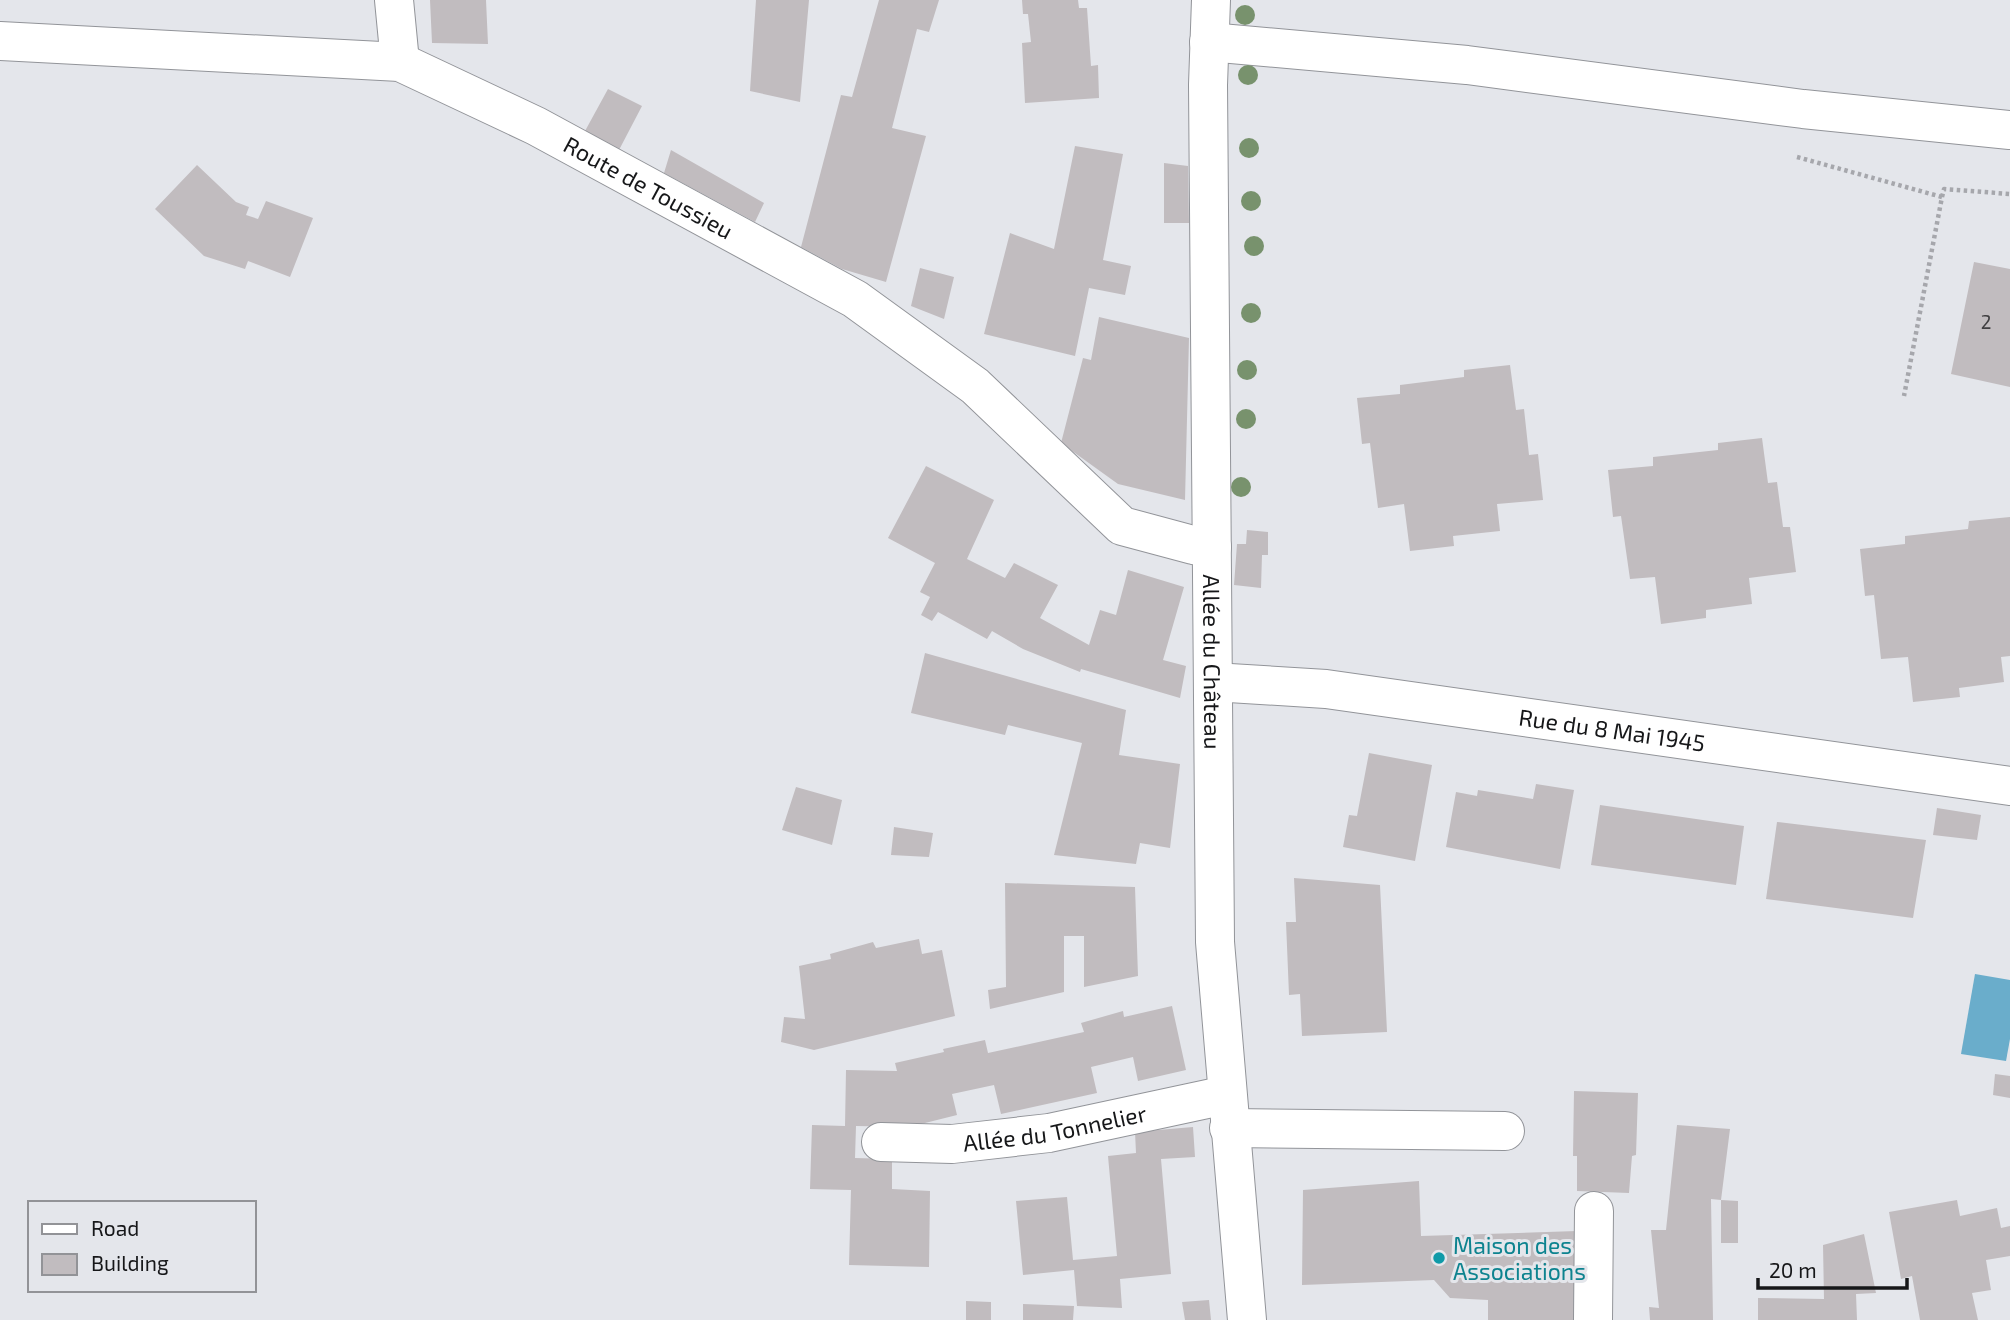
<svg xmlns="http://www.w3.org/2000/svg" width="2010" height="1320" viewBox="0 0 2010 1320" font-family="'Exo 2',sans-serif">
	<rect width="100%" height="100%" fill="#e4e6eb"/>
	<path fill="#6aadcb" d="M1975 974 2010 980V1039L2006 1061 1961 1054Z"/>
	<path fill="#c1bcbf" d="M430 0H486L488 44 432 43Z
		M756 0H809L800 102 750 91Z
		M879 0H939L929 32 917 29 892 128 926 136 886 282 842 269 801 247 841 95 852 97Z
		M1022 0H1078L1079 8H1087L1091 66 1098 65 1099 98 1025 103 1022 43 1031 42 1028 14H1023Z
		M608 89 642 106 619 150 585 131Z
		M1075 146 1123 154 1103 260 1131 266 1125 295 1089 288 1075 356 984 334 1010 233 1054 249Z
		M671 150 764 203 755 222 664 173Z
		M1164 163 1188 166 1189 223H1164Z
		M197 165 236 202 249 207 246 215 258 219 266 201 313 218 290 277 248 261 245 269 204 256 155 209Z
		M1974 262 2010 269V387L1951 374Z
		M920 268 954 277 944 319 911 306Z
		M1099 317 1189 338 1185 500 1118 484 1061 443 1083 358 1091 360Z
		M1510 365 1516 410 1524 409 1529 455 1538 454 1543 500 1497 504 1500 531 1453 536 1454 546 1410 551 1404 504 1378 508 1370 443 1362 444 1357 398 1400 394V385L1464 377V370Z
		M1762 438 1768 483 1777 482 1783 527H1790L1796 572 1749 578 1752 604 1706 610V618L1661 624 1655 577 1630 579 1621 516 1613 517 1608 470 1653 466V457L1718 450V443Z
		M926 466 994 500 967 559 1005 578 1014 563 1058 585 1040 618 1089 645 1100 610 1116 615 1128 570 1184 587 1163 660 1186 666 1180 698 1081 669 1080 672 1023 649 992 631 987 639 938 612 932 621 921 615 930 597 920 592 935 563 888 538Z
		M2010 517V656L2001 657 2004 682 1959 688 1960 697 1913 702 1908 657 1881 659 1874 595 1865 596 1860 549 1905 544V536L1968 529 1969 521Z
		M1247 530 1268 532V555H1262L1261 588 1234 585 1237 544H1246Z
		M925 653 1126 710 1119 755 1180 764 1170 848 1140 843 1136 864 1054 855 1082 743 1008 725 1005 735 911 713Z
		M1369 753 1432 765 1415 861 1343 847 1349 815 1357 816Z
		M1536 784 1574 790 1560 869 1446 847 1456 792 1477 796 1478 790 1533 799Z
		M796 787 842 800 832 845 782 830Z
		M1600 805 1744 826 1736 885 1591 865Z
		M1937 808 1981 815 1977 840 1933 835Z
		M1777 822 1926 840 1913 918 1766 899Z
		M894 827 933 833 929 857 891 855Z
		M1294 878 1380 885 1387 1032 1302 1036 1300 994 1289 995 1286 922H1296Z
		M1005 883 1135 887 1138 976 1084 987V936H1064V992L990 1009 988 990 1006 987Z
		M919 939 922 954 942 950 955 1016 814 1050 781 1042 784 1017 805 1019 799 966 831 959 830 954 873 942 876 948Z
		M1172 1006 1186 1070 1138 1081 1133 1057 1091 1067 1097 1093 1001 1114 994 1085 952 1094 957 1115 909 1127 856 1126 855 1158 892 1159V1189L930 1191 929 1267 849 1265 851 1190 810 1189 812 1125 845 1126 846 1070 897 1071 895 1063 944 1052 943 1049 985 1040 988 1053 1084 1032 1081 1023 1123 1011 1124 1017Z
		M1995 1074 2010 1076V1098L1993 1095Z
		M1574 1091 1638 1093 1636 1155 1632 1156 1629 1193 1577 1191V1156H1573Z
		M1677 1125 1730 1129 1721 1200 1738 1201V1243H1721V1200L1711 1199 1713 1320H1650L1649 1307 1659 1308 1651 1230H1666Z
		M1193 1127 1195 1157 1161 1159 1171 1274 1120 1279 1122 1308 1077 1306 1074 1270 1023 1275 1016 1201 1067 1197 1073 1260 1117 1256 1108 1156 1136 1153 1135 1132Z
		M1419 1181 1421 1236 1577 1231 1575 1320H1488V1300L1450 1298 1434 1280 1302 1285 1303 1190Z
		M1957 1200 1960 1216 1997 1208 2001 1228 2010 1226V1256L1986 1260 1991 1290 1972 1293 1978 1320H1920L1912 1276 1901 1279 1889 1212Z
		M1864 1234 1876 1293 1856 1294 1857 1320H1758V1298L1824 1299 1823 1245Z
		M1209 1300 1211 1320H1185L1182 1302Z
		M966 1301 991 1302V1320H966Z
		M1023 1304 1074 1306 1073 1320H1023Z"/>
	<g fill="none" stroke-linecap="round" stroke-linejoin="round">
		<defs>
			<g id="minor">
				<path d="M394 0 400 62"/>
				<path id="s1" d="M1211 0 1208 85 1215 942 1247 1320"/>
				<path id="s2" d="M0 41 400 62 536 126 855 299 975 386 1122 526 1193 545 1212 547"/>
				<path d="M1209 42 1467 65 1803 109 2010 130"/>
				<path id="s3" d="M1213 682 1326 689 2010 786"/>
				<path d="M1229 1128 1505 1131"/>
				<path id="s4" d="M881 1142 952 1144 1049 1133 1226 1095"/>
				<path d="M1593 1320 1594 1211"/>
			</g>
		</defs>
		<use href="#minor" stroke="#929499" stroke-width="40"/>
		<path stroke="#a6a7ac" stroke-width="4.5" stroke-dasharray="3.5 3.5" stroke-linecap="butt" d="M1797 157 1942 197 1904 396
			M1942 197 1944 189 2010 194"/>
		<use href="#minor" stroke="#fff" stroke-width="38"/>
	</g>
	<g fill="#78926d">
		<circle cx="1245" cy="15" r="10"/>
		<circle cx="1248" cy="75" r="10"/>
		<circle cx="1249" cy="148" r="10"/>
		<circle cx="1251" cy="201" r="10"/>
		<circle cx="1254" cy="246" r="10"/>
		<circle cx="1251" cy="313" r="10"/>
		<circle cx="1247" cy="370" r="10"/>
		<circle cx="1246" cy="419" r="10"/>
		<circle cx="1241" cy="487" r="10"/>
	</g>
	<circle fill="#0f9aa8" stroke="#e4e6eb" stroke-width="2.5" cx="1439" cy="1258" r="7"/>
	<g text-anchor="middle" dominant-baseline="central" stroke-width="6" stroke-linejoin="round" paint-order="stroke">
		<g font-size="19" fill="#414042">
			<text x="1986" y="321">2</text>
		</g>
		<g font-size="23" fill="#161719" stroke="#e4e6eb">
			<text stroke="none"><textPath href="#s2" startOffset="679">Route de Toussieu</textPath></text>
			<text stroke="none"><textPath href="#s1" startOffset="662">Allée du Château</textPath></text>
			<text stroke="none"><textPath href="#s3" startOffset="402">Rue du 8 Mai 1945</textPath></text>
			<text stroke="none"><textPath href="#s4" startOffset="175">Allée du Tonnelier</textPath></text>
		</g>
		<g font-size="23" fill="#0d838f" stroke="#e4e6eb" text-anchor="start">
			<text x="1453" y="1245">Maison des<tspan x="1453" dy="26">Associations</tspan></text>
		</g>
	</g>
	<rect x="28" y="1201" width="228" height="91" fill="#e4e6eb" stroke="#929397" stroke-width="2"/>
	<rect x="42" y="1224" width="35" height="10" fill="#ffffff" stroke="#929397" stroke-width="2"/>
	<text x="91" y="1236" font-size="21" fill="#161719">Road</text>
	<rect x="42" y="1254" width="35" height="21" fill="#c1bcbf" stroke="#929397" stroke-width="2"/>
	<text x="91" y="1271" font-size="21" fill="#161719">Building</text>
	<path d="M1758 1278v10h149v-10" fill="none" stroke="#161719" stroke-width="3.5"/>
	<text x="1769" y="1278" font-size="21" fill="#161719" stroke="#e4e6eb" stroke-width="5" paint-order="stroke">20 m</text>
</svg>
